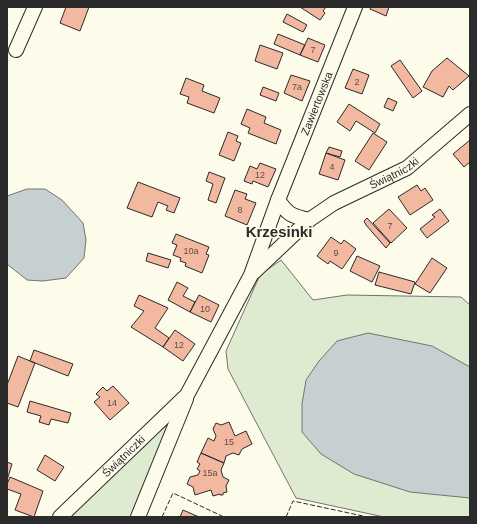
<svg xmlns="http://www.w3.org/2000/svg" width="477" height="524" viewBox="0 0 477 524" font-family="Helvetica,sans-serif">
	<rect width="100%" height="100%" fill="#fdfbea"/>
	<path fill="#deebd1" stroke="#74746e" d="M281 260 313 300 347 295 461 297 470 305V517H384L296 498 228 369 226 351 260 275Z
		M173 419 132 517H65L80 503Z"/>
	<path fill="#c7d0d0" stroke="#74746e" d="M27 189H45L62 200 83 223 86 240 84 258 66 278 43 281 27 280 7 264V196Z
		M368 333 432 346 470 367V498L410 492 354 474 321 454 302 432V404L306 380 319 361 337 341Z"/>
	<path fill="#f2b8a0" stroke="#2b2b2b" d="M66 7H89L80 31 60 23Z
		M300 7H326L323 11 325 13 320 20Z
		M371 7H389L386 16 370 9Z
		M287 14 307 25 303 32 283 22Z
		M278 34 305 45 300 55 274 44Z
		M308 38 325 45 318 62 300 55Z
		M260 45 283 53 277 69 255 61Z
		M447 58 469 76 453 90 449 86 443 97 423 87 432 71Z
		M400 60 422 91 413 98 391 66Z
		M353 69 369 75 362 94 345 88Z
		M291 75 310 81 302 101 284 93Z
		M186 78 204 85 202 91 220 98 214 113 187 103 189 97 180 94Z
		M263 87 279 93 276 101 260 95Z
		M388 98 397 102 393 111 384 107Z
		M349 104 380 124 375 133 356 121 350 131 337 122Z
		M247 109 266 117 264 123 281 130 276 144 248 133 250 128 241 124Z
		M228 132 238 136 236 141 241 143 234 161 219 155Z
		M373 133 387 142 369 170 355 161Z
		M470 140V162L464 167 453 154Z
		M329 147 342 151 340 157 326 153Z
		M326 153 345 160 338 180 319 174Z
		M260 163 276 169 268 187 253 181 252 184 244 181 250 166 257 169Z
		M209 172 225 178 216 203 208 200 213 184 206 181Z
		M138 182 180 198 174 213 166 210 168 206 158 202 152 217 127 208Z
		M417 185 421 191 425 188 433 200 410 215 398 197Z
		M235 190 247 194 245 199 256 203 247 225 225 216Z
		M389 209 407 228 391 243 373 223Z
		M440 209 449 221 427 238 420 229 435 217 432 215Z
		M367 218 390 243 386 248 366 225 364 221Z
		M176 234 209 247 206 254 209 255 202 273 185 266 186 263 180 261 181 258 173 255 177 245 172 243Z
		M331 237 341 244 344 240 356 249 342 269 330 261 328 264 317 256Z
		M148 253 171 260 168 268 146 261Z
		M357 256 380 266 372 282 350 271Z
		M432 258 447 268 430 293 415 284Z
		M379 272 415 282 411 294 375 285Z
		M177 282 188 288 183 296 195 302 190 312 168 300Z
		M139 295 168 308 155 328 169 338 163 347 131 327 144 311 134 306Z
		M199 295 219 305 211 322 190 312Z
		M175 330 195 344 183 361 163 347Z
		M34 350 73 364 68 376 30 361Z
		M18 356 35 363 18 407 7 403V385Z
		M113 386 129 403 110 420 94 402 100 397 96 394 103 387 107 391Z
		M30 401 71 413 68 423 51 419 49 425 39 422 41 416 27 412Z
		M229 422 235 436 246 431 252 444 242 449 239 455 233 453 226 456 224 463 201 453 208 438 214 441 216 436 213 429 216 423 221 425Z
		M201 453 224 463 221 470 223 477 229 480 226 486 227 492 223 493V495H220V494L213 496 211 490 195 495 193 487 187 484 190 477 198 475 200 471 197 469 200 464 197 462Z
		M45 455 64 467 55 481 37 470Z
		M7 462 12 464 7 480Z
		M10 477 43 491 34 517 15 510 21 494 7 489V484Z
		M183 510 199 517H180Z"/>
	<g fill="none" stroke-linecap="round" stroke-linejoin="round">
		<defs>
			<g id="street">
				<path d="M16 50 35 7"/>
				<path d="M278 200C288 215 292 216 309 220"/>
				<path id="s1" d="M254 272 309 220 334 203 407 168 470 114"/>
				<path id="s2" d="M60 517 187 395 251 275 278 200 355 7"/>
				<path d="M138 517 186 399"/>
			</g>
		</defs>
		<use href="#street" stroke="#2b2b2b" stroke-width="16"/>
		<use href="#street" stroke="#fdfbea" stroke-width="14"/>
		<path stroke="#2b2b2b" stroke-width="1" stroke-dasharray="5 2" stroke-linecap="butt" d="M162 517 173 493 224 517
			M286 517 293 501 363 516V517"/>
	</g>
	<g text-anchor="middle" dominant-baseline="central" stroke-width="3" stroke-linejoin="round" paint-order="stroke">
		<g font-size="9" fill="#5d4e48">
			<text x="313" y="50">7</text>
			<text x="357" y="82">2</text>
			<text x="297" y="87">7a</text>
			<text x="332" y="167">4</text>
			<text x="260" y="175">12</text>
			<text x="240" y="210">8</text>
			<text x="390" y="226">7</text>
			<text x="191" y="251">10a</text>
			<text x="336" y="253">9</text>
			<text x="205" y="309">10</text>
			<text x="179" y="345">12</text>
			<text x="112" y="403">14</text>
			<text x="229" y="442">15</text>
			<text x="210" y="473">15a</text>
		</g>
		<g font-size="11" fill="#2b2b2b" stroke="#fdfbea">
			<text stroke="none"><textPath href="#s2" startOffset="496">Zawiertowska</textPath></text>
			<text stroke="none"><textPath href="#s1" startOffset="173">Świątniczki</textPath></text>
			<text stroke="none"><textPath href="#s2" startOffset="88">Świątniczki</textPath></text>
		</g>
		<g font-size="15" font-weight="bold" fill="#2b2b2b" stroke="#fdfbea">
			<text x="279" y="231">Krzesinki</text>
		</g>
	</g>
	<rect width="477" height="524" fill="none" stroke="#2b2b2b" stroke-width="16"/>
</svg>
